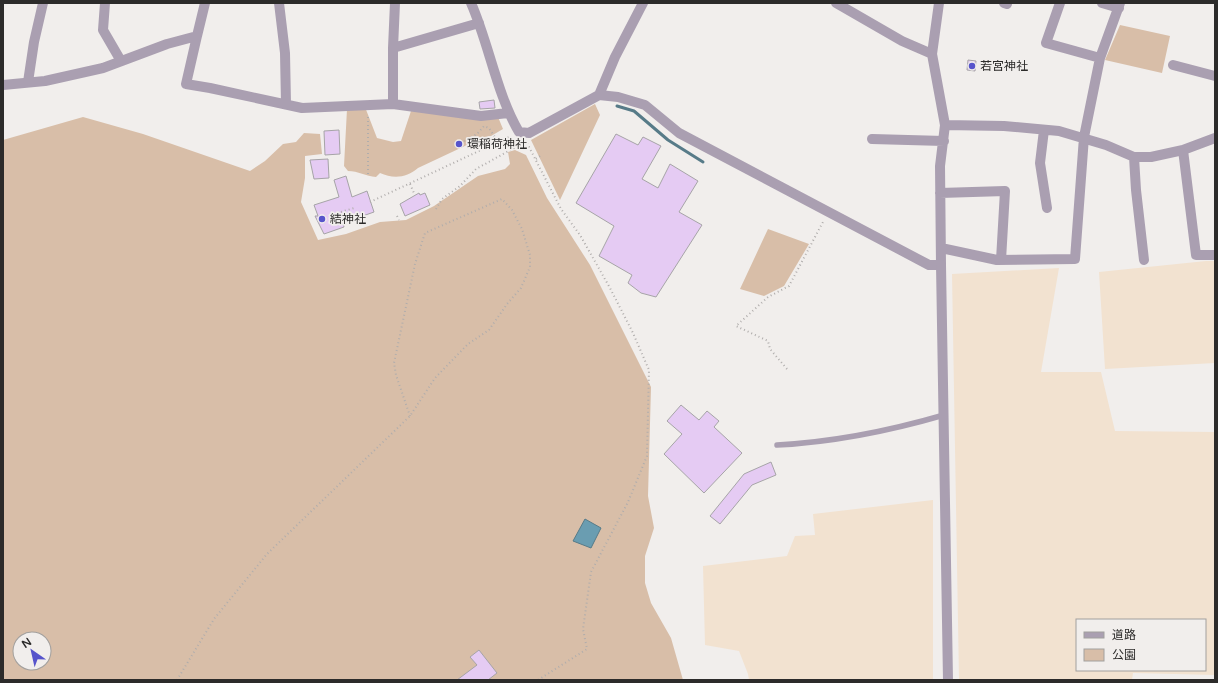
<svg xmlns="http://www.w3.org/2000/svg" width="1218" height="683" viewBox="0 0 1218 683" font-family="'Varela Round','Noto Sans JP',sans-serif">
	<rect width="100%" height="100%" fill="#f1eeec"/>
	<path fill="#f2e2d0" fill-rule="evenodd" d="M1206 261H1215V363L1105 369 1099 272Z
		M1059 268 1041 372H1101L1115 431 1215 432V675L1133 673 1132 680H959L952 274ZM1077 620H1205V670H1077Z
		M933 500V680H749L748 674 739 651 705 645 703 566 787 556 795 536 815 535 813 514Z"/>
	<path fill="#d8bea8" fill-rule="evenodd" d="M1120 25 1170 36 1162 73 1105 60Z
		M595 104 600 115 560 200 531 140Z
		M365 107 377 138 393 142 401 141 411 111 498 117 503 129 491 136 484 137 418 168C407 178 393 179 380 173L376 177C366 176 358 171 348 171L344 166 347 109Z
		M83 117 143 134 250 171 265 161 283 144 296 142 304 133 320 134 322 154 305 156V178L301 202 318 240 346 234 380 222 406 220 434 206 478 176 505 169 510 164 508 152 515 150 526 155 547 198 590 265 651 387 648 496 654 528 645 556V583L651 603 671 638 683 680H3V140ZM20 639H44V663H20Z
		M768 229 809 244 784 286 764 296 740 289Z"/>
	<path fill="#6a9db1" stroke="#577b88" d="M585 519 601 528 591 548 573 541Z"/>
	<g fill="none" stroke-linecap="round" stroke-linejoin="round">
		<path stroke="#577b88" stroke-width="3" d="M617 106 634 111 668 140 703 162"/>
	</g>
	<path fill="#e5cbf3" stroke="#a6a4a7" d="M968 60 976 61 975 71 967 70Z
		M494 100 495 108 480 109 479 102Z
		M339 130 340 154 325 155 324 131Z
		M616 134 638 145 643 137 661 146 642 179 658 188 670 164 698 181 679 212 702 225 656 297 641 293 628 283 632 275 599 256 614 226 576 203Z
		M328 159 329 178 314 179 310 160Z
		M346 176 352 197 367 191 374 212 343 223 344 227 324 234 315 216H318L314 205 339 197 334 180Z
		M419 193 420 195 425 193 430 205 405 216 400 204Z
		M681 405 699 420 707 411 719 421 714 427 742 453 704 493 664 454 682 434 667 421Z
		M771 462 776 475 752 485 720 524 710 516 744 474Z
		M479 650 497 673 488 680H457L477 665 470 657Z"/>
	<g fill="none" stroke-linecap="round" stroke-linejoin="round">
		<path stroke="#b0adac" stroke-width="2" stroke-dasharray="1 3" stroke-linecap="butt" d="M464 141 477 134 484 126 489 128 498 142
			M527 143 561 209 580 235 610 288 633 333 649 370 647 456 628 502 591 572 583 629 587 649 538 680
			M536 159 540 156
			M368 174V115
			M410 184 414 193
			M370 202 511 136
			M436 209 442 199 460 186 476 169 523 143
			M341 212 354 208
			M397 216 399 220
			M344 224H345
			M787 369 770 349 768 341 736 326 768 297 789 286 824 220
			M177 680 214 619 267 554 410 416 435 378 468 344 489 330 507 304 521 288 530 267V255L522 229 512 210 502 199 425 233 415 264 394 363 396 375 410 416"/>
		<path stroke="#aa9fb1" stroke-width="5.5" d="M777 445C835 442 889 431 944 415"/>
		<path stroke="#aa9fb1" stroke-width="10" d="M105 3 103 30 121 61
			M279 3 285 53 286 104
			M395 3 393 48 479 23
			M471 3C489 44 497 95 519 132L529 133 599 95 618 97 645 105 679 133 929 265H941L940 166 945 125 932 54 939 3
			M836 3 902 41 932 54
			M1004 3 1007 4
			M1060 3 1046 43 1100 58
			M1102 3 1119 8
			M197 36 186 84 210 88 302 108 393 104 481 116 508 113
			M393 48V104
			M1173 65 1215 76
			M28 82 34 42 43 3
			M3 85 45 81 103 68 167 44 197 36 205 3
			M599 95 615 57 643 3
			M945 125 1004 126 1059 131 1106 145 1134 157H1151L1183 150 1215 138
			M1044 130 1040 163 1047 208
			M872 139 944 141
			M1183 150 1196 255H1215
			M1134 157 1136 190 1144 260
			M940 193 1005 191 1001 260
			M941 248 997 260 1075 259 1084 137 1100 58 1120 3"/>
		<path stroke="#aa9fb1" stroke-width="10" d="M941 265 948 680"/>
	</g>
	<g fill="#5754cb" stroke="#f1eeec" stroke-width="1.5">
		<circle cx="972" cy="66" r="4"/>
		<circle cx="459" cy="144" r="4"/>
		<circle cx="322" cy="219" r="4"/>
	</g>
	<g text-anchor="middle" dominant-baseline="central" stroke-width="3.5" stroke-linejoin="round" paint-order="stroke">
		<g font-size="12" fill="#2c2b2a" stroke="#f1eeec" text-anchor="start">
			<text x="980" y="66">若宮神社</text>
			<text x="467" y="144">環稲荷神社</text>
			<text x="330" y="219">結神社</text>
		</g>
	</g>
	<rect width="1218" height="683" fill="none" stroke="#2c2b2a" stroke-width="8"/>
	<rect x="1076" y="619" width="130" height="52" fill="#f1eeec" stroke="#a2a09e"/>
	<rect x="1084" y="632" width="20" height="6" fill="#aa9fb1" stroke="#a2a09e"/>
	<text x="1112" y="639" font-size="12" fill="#2c2b2a">道路</text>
	<rect x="1084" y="649" width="20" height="12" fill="#d8bea8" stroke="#a2a09e"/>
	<text x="1112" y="659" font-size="12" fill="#2c2b2a">公園</text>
	<g transform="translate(32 651) rotate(326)"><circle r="19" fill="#f1eeec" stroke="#a2a09e"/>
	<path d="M0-3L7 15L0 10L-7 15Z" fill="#5754cb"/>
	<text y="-6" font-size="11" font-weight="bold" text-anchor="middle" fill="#2c2b2a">N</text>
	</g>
</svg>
